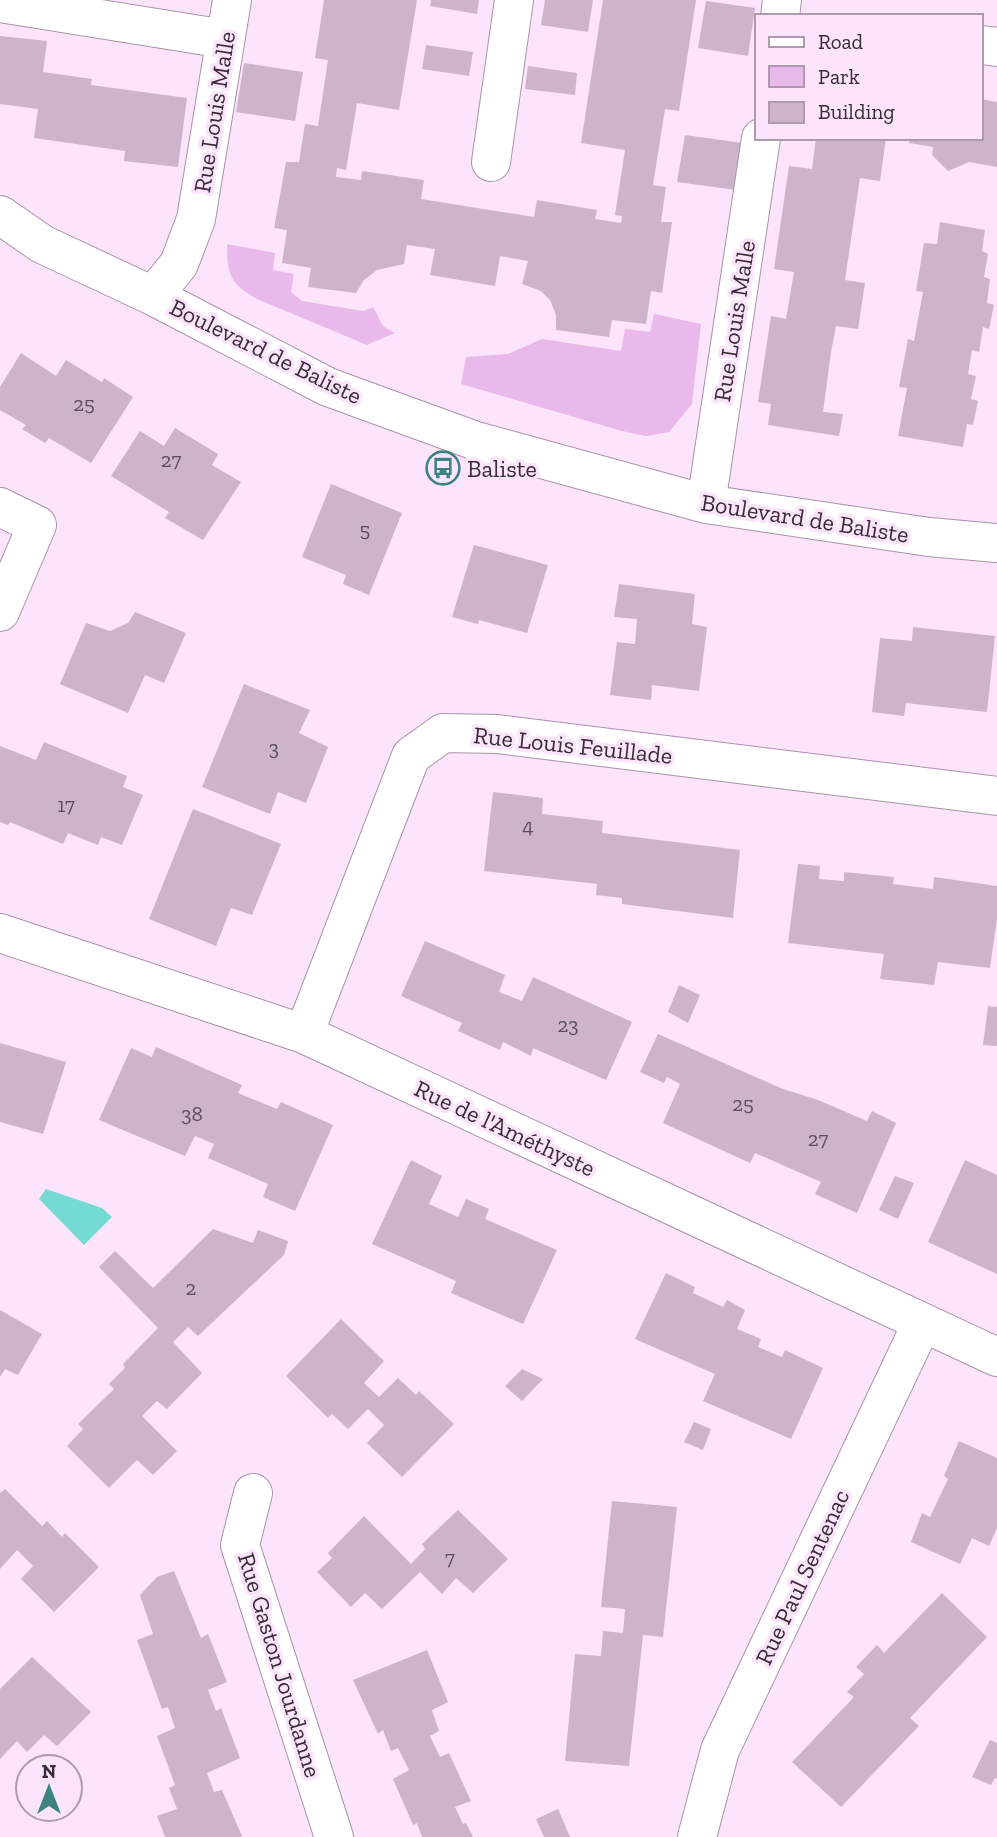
<svg xmlns="http://www.w3.org/2000/svg" width="997" height="1837" viewBox="0 0 997 1837" font-family="'Zilla Slab',serif">
	<rect width="100%" height="100%" fill="#fce4fc"/>
	<path fill="#eab9ec" d="M227 244 275 253 273 270 294 274 291 292 302 301 363 311 373 307 383 326 395 333 367 345 257 299C230 284 227 274 227 244Z
		M654 314 701 324 692 404 669 432 646 436 622 431 461 384 466 357 508 354 542 339 621 351 625 329 650 332Z"/>
	<path fill="#74dbd4" d="M46 1189 102 1208 112 1217 84 1245 39 1199Z"/>
	<path fill="#ccb5cc" d="M324 0H417L399 110 357 103 346 170 337 168 336 177 361 180 362 171 424 180 421 199 534 217 537 200 597 210 595 219 621 223 622 216 615 215 625 150 581 143 603 0H696L679 111 665 109 653 185 666 187 661 222H672L662 293 651 291 646 324 612 320 609 337 556 330V315L550 300 541 291 522 284 528 261 500 256 495 286 430 275 435 249 407 245 404 264 377 270 364 280 356 293 308 287 311 268 282 263 287 230 274 228 286 162H299L305 124 318 126 328 60 315 58Z
		M431 0H479L477 14 430 6Z
		M545 0H593L588 32 541 25Z
		M706 1 755 8 748 56 698 48Z
		M0 36 47 41 43 72 92 79 91 85 187 98 178 167 124 161 125 151 34 138 38 109 0 104Z
		M426 45 473 52 469 76 422 69Z
		M244 63 303 72 295 121 236 112Z
		M528 66 577 73 575 95 525 89Z
		M981 99 997 102V167L969 162 948 171 932 155 933 147 909 143 910 138H981Z
		M685 135 743 143 736 190 677 182Z
		M816 138H886L880 181 860 178 845 280 865 283 858 329 836 326 831 352 823 412 843 414 839 436 768 425 771 404 758 402 771 316 786 319 794 272 774 269 789 166 812 169Z
		M940 222 985 230 982 251 988 254 984 277 990 279 987 303 994 305 989 329 983 327 979 352 972 350 968 374 976 376 971 399 978 401 973 425 967 424 963 447 898 436 907 388 899 387 908 339 914 341 923 292 916 291 924 243 937 244Z
		M21 353 56 376 66 360 102 382 104 378 133 397 91 463 49 438 45 443 22 429 26 425 0 410V387Z
		M175 428 218 454 212 465 241 482 203 540 165 518 169 512 111 476 140 431 164 446Z
		M331 484 402 513 369 595 343 584 346 575 302 557Z
		M474 545 548 565 527 633 479 620 478 624 452 617Z
		M619 584 695 594 692 624 707 627 699 691 652 685 651 700 610 695 617 642 635 644 637 619 614 617Z
		M135 612 186 633 164 683 145 675 128 713 60 684 86 623 110 631 128 623Z
		M913 627 995 636 987 712 906 703 904 716 872 712 880 638 912 641Z
		M244 684 310 710 299 733 328 747 306 803 278 792 270 814 202 787Z
		M44 742 127 776 123 787 143 795 122 845 101 837 98 845 68 833 63 844 10 822 8 825 0 822V746L36 760Z
		M493 792 543 798 542 814 603 821 602 833 740 850 733 918 622 904V898L596 895 597 884 484 871Z
		M193 809 281 844 252 915 231 908 216 946 149 919Z
		M798 864 820 866 819 879 844 881V872L894 877 893 884 933 889 934 877 997 886V919L990 968 938 962 934 985 880 979 884 954 788 943Z
		M425 941 505 975 499 992 522 1001 533 977 632 1022 606 1080 533 1048 531 1056 503 1042 500 1050 458 1031 462 1023 401 996Z
		M679 985 700 995 688 1023 668 1012Z
		M988 1006 997 1007V1046L983 1045Z
		M658 1034 783 1089 818 1100 867 1121 872 1111 896 1123 857 1213 815 1194 821 1182 755 1153 750 1163 663 1123 680 1084 667 1077 664 1083 640 1072Z
		M0 1043 66 1062 43 1134 0 1122Z
		M156 1047 242 1085 238 1093 277 1109 281 1102 333 1125 295 1211 263 1197 268 1184 208 1158 214 1144 195 1136 185 1156 99 1120 131 1048 152 1057Z
		M411 1160 442 1176 429 1204 458 1217 466 1199 489 1209 485 1219 557 1250 523 1324 451 1293 456 1281 372 1244Z
		M965 1160 997 1175V1274L928 1242Z
		M895 1176 914 1183 898 1219 879 1210Z
		M213 1229 253 1243 258 1230 288 1241 284 1255 198 1336 188 1327 173 1342 202 1373 167 1409 157 1401 142 1416 177 1451 153 1475 137 1460 109 1488 67 1446 83 1429 78 1424 114 1389 109 1384 125 1368 123 1364 158 1328 99 1267 115 1251 153 1288Z
		M666 1273 695 1287 693 1293 723 1307 727 1300 745 1310 737 1329 761 1339 758 1347 782 1357 785 1350 823 1368 791 1439 703 1401 715 1374 635 1339Z
		M0 1310 42 1334 18 1375 5 1369 0 1377Z
		M341 1319 384 1361 364 1383 379 1397 398 1378 416 1395 419 1391 454 1424 402 1477 367 1443 384 1425 368 1409 348 1429 332 1414 328 1418 286 1376Z
		M522 1369 543 1379 522 1401 505 1386Z
		M694 1422 711 1429 703 1450 684 1442Z
		M959 1441 997 1458V1528L989 1546 972 1538 960 1564 911 1542 922 1513 930 1517 948 1479 944 1476Z
		M5 1489 42 1526 47 1521 62 1537 65 1533 99 1567 54 1612 21 1579 33 1566 17 1550 0 1569V1493Z
		M612 1501 677 1507 663 1637 643 1635 629 1766 565 1761 575 1654 601 1656 603 1631 623 1633 625 1609 601 1607Z
		M458 1510 508 1559 473 1593 456 1578 442 1594 420 1572 382 1609 365 1593 351 1607 317 1572 332 1558 328 1553 364 1516 411 1564 425 1549 422 1544Z
		M174 1571 201 1638 208 1634 227 1682 208 1690 216 1711 221 1708 240 1758 207 1773 214 1792 222 1790 242 1836 240 1837H165L157 1816 177 1809 169 1788 175 1785 157 1736 175 1728 168 1707 162 1709 137 1640 153 1634 140 1595 157 1577Z
		M942 1593 987 1637 910 1718 919 1726 841 1807 792 1762 854 1697 847 1692 864 1674 856 1667 877 1645 884 1653Z
		M427 1650 448 1702 432 1710 439 1731 430 1736 440 1757 449 1753 471 1801 455 1807 463 1824 466 1823 473 1837H422L417 1823 413 1825 393 1779 409 1770 398 1748 391 1751 383 1730 378 1734 353 1680Z
		M32 1657 91 1712 57 1746 44 1735 27 1752 17 1741 0 1759V1689Z
		M990 1740 997 1743V1779L995 1778 991 1785 972 1777Z
		M558 1809 570 1837H544L536 1819Z"/>
	<g fill="none" stroke-linecap="round" stroke-linejoin="round">
		<defs>
			<path id="minor" d="M0 3 225 39
				M780 16 782 0
				M981 45 997 47
				M491 162 514 0
				M0 215 42 244 153 296 328 387 476 441 706 504 929 537 997 543
				M153 296 179 264 196 219 232 0
				M706 504 761 138
				M0 507 37 525 0 612
				M0 933 304 1034 997 1357
				M304 1034 411 756 443 733 497 734 997 796
				M253 1493 240 1545 334 1837
				M697 1837 720 1750 922 1323"/>
		</defs>
		<use href="#minor" stroke="#a993a9" stroke-width="40"/>
		<use href="#minor" stroke="#fff" stroke-width="38"/>
	</g>
	<defs>
		<symbol id="bus-ring" viewBox="-11 -11 22 22"><circle r="9.5" fill="#fce4fc" stroke="#3c847f" stroke-width="1.5"/><path d="M-5-6H5V4H4V6H2V4H-2V6H-4V4H-5ZM-3.5-4V0h7V-4ZM-3.5 1.2v1.5H-2V1.2ZM2 1.2v1.5H3.5V1.2Z" fill="#3c847f"/></symbol>
	</defs>
	<g fill-rule="evenodd">
		<use href="#bus-ring" x="424" y="449" width="38" height="38"/>
	</g>
	<g text-anchor="middle" dominant-baseline="central" stroke-width="7" stroke-linejoin="round" paint-order="stroke">
		<g font-size="21" fill="#5c4f5c">
			<text x="84" y="403">25</text>
			<text x="171" y="459">27</text>
			<text x="365" y="529">5</text>
			<text x="274" y="747">3</text>
			<text x="66" y="804">17</text>
			<text x="528" y="825">4</text>
			<text x="568" y="1024">23</text>
			<text x="743" y="1103">25</text>
			<text x="192" y="1113">38</text>
			<text x="818" y="1138">27</text>
			<text x="191" y="1287">2</text>
			<text x="450" y="1557">7</text>
		</g>
		<g font-size="24" fill="#362d36" stroke="#fce4fc">
			<text transform="translate(214 112) rotate(-81)">Rue Louis Malle</text>
			<text transform="translate(734 321) rotate(-81)">Rue Louis Malle</text>
			<text transform="translate(266 351) rotate(26)">Boulevard de Baliste</text>
			<text transform="translate(805 518) rotate(9)">Boulevard de Baliste</text>
			<text transform="translate(573 745) rotate(6)">Rue Louis Feuillade</text>
			<text transform="translate(505 1128) rotate(25)">Rue de l'Améthyste</text>
			<text transform="translate(802 1577) rotate(-65)">Rue Paul Sentenac</text>
			<text transform="translate(280 1665) rotate(73)">Rue Gaston Jourdanne</text>
		</g>
		<g font-size="24" fill="#362d36" stroke="#fce4fc" text-anchor="start">
			<text x="467" y="468">Baliste</text>
		</g>
	</g>
	<rect x="755" y="14" width="228" height="126" fill="#fce4fc" stroke="#ad9bad" stroke-width="2"/>
	<rect x="769" y="37" width="35" height="10" fill="#ffffff" stroke="#ad9bad" stroke-width="2"/>
	<text x="818" y="49" font-size="21" fill="#362d36">Road</text>
	<rect x="769" y="66" width="35" height="21" fill="#eab9ec" stroke="#ad9bad" stroke-width="2"/>
	<text x="818" y="84" font-size="21" fill="#362d36">Park</text>
	<rect x="769" y="102" width="35" height="21" fill="#ccb5cc" stroke="#ad9bad" stroke-width="2"/>
	<text x="818" y="119" font-size="21" fill="#362d36">Building</text>
	<g transform="translate(49 1788)"><circle r="33" fill="#fce4fc" stroke="#ad9bad" stroke-width="2"/>
	<path d="M0-5L12 26L0 18L-12 26Z" fill="#3c847f"/>
	<text y="-10" font-size="19" font-weight="bold" text-anchor="middle" fill="#362d36">N</text>
	</g>
</svg>
